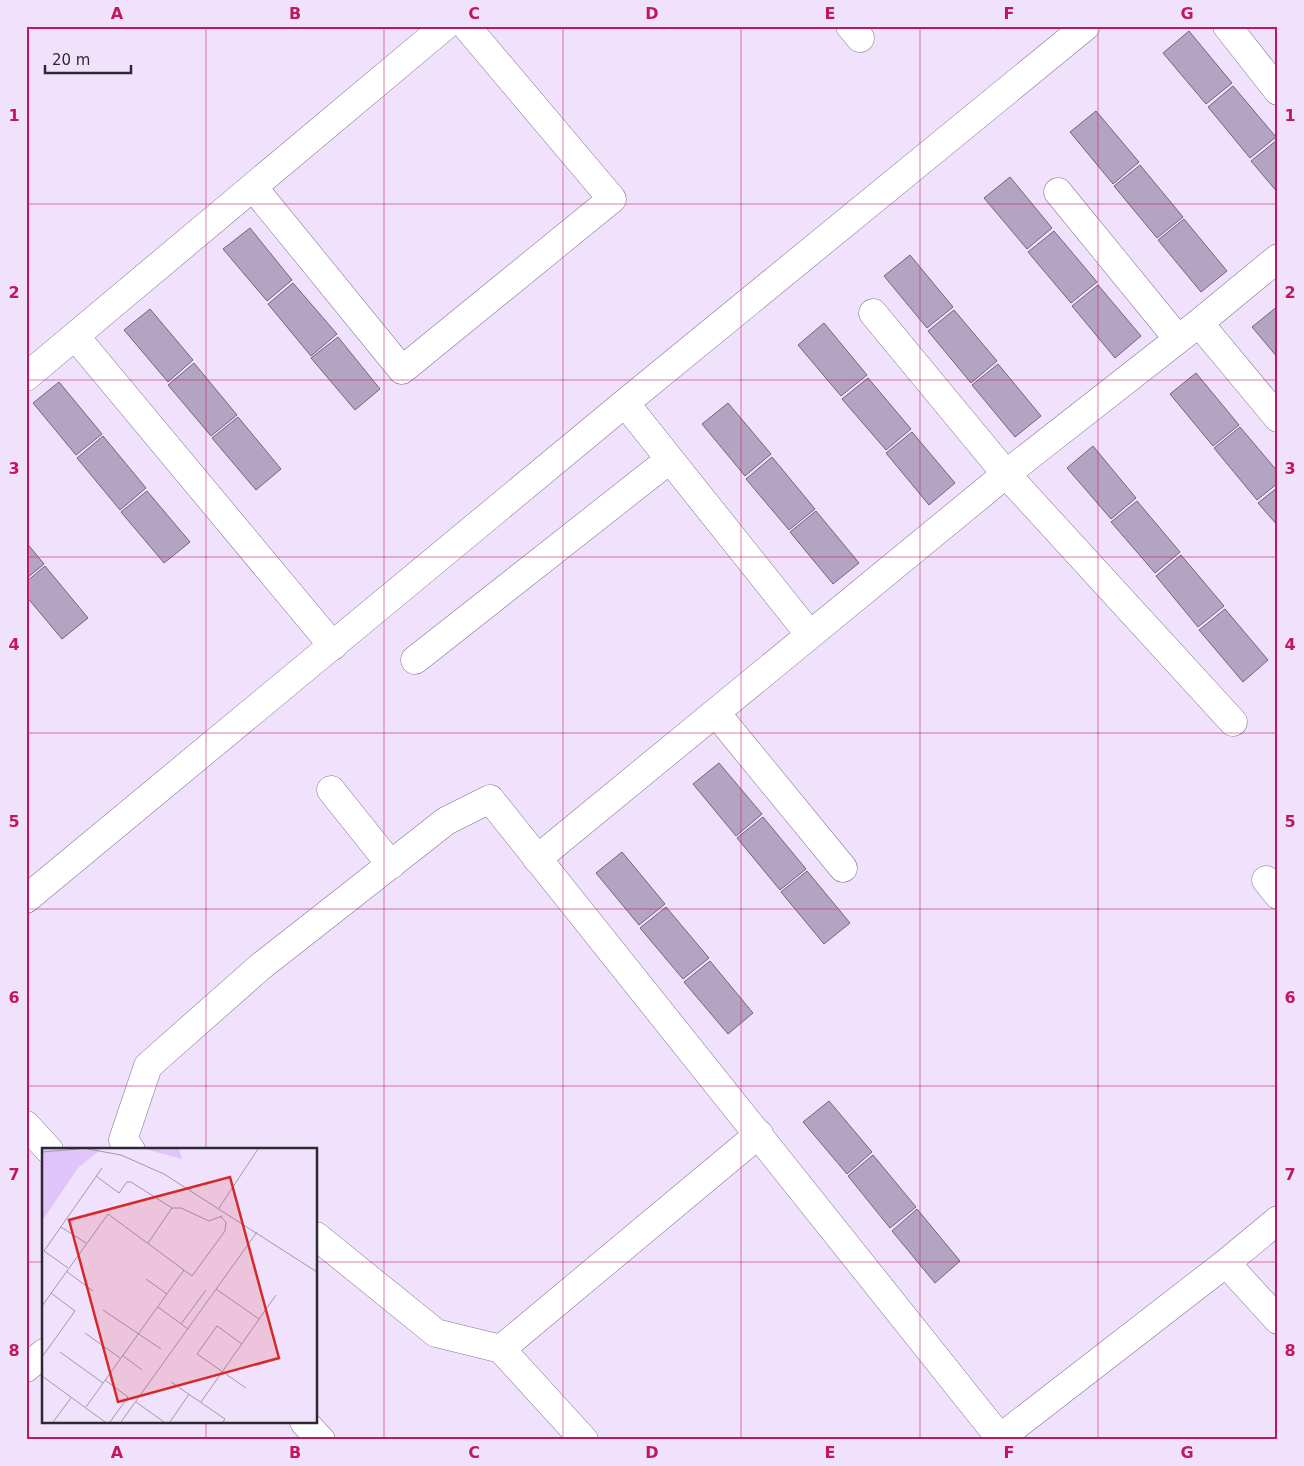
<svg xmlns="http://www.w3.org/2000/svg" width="1304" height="1466" viewBox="0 0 1304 1466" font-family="'DejaVu Sans',sans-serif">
	<rect width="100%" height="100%" fill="#f0e1fc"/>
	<path fill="#b4a4c3" stroke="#736380" d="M1189 31 1232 83 1206 104 1163 53Z
		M1233 86 1276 137 1250 158 1208 107Z
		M1096 111 1139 162 1113 184 1070 132Z
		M1277 140 1278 141V193L1251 161Z
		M1140 165 1183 217 1157 238 1114 186Z
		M1010 177 1052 228 1027 249 984 198Z
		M1184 219 1227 271 1201 292 1158 240Z
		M250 228 292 280 267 301 223 249Z
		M1054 231 1097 282 1071 303 1028 252Z
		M910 255 953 307 927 328 884 276Z
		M293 283 337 334 311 356 268 304Z
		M1098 285 1141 336 1115 358 1072 306Z
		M1278 306V358L1252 327Z
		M150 309 193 360 168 382 124 330Z
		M954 310 997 361 971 383 928 331Z
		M824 323 867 375 841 396 798 345Z
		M338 337 380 389 355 410 311 358Z
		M194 363 237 415 211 436 168 385Z
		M998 364 1041 416 1015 437 972 385Z
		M1196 373 1239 425 1213 446 1170 394Z
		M868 378 911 429 886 450 842 399Z
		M59 382 102 434 76 455 33 403Z
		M728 403 771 454 745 476 702 424Z
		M238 417 281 469 256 490 212 438Z
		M1240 427 1278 472V483L1257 500 1214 448Z
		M912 432 955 483 929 505 886 453Z
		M103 436 146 488 120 510 77 458Z
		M1093 446 1136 498 1111 519 1067 468Z
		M772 457 815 509 789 530 746 479Z
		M1278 487V526L1258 503Z
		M147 491 190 542 164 563 121 512Z
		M1137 501 1180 552 1155 573 1111 522Z
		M816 511 859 563 833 584 790 532Z
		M26 542 44 564 26 579Z
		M1181 555 1224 606 1198 627 1156 576Z
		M45 566 88 618 62 639 26 596V582Z
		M1225 609 1268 660 1243 682 1199 630Z
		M719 763 762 814 736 836 693 784Z
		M763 817 806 869 780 890 737 838Z
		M622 852 665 904 639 925 596 873Z
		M807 871 850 923 824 944 781 892Z
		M666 907 709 958 683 979 640 928Z
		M710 961 753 1013 728 1034 684 982Z
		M829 1101 872 1152 847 1174 803 1122Z
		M873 1155 916 1207 890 1228 848 1176Z
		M917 1209 960 1261 935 1283 892 1231Z"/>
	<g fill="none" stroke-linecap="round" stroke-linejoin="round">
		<defs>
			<path id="minor" d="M850 26 860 38
				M1227 26 1278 91
				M253 187 402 370 612 199 466 26
				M1058 192 1178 339
				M873 313 1006 474 1233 722
				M1199 323 1278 418
				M75 336 333 646
				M26 377 445 26
				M625 403 810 635
				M415 660 669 460
				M716 713 843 868
				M331 790 391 865
				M537 859 1006 474 1199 323 1278 258
				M1266 880 1278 895
				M26 899 625 403 1086 26
				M26 1125 49 1150
				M131 1150 123 1140 148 1066 260 967 446 821 490 799 1000 1438 1226 1263 1278 1220
				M316 1236 436 1333 501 1349 584 1440
				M1226 1263 1278 1320
				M501 1349 759 1134
				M26 1368 44 1353
				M304 1422 321 1440"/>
		</defs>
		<use href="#minor" stroke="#847492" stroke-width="29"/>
		<use href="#minor" stroke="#fff" stroke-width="28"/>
	</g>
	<path fill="none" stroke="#c2185b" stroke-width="1" stroke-opacity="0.55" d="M206 26V1150M384 26V1440M563 26V1440M741 26V1440M920 26V1440M1098 26V1440M26 204H1278M26 380H1278M26 557H1278M26 733H1278M26 909H1278M26 1086H1278M26 1262H44M316 1262H1278M206 1422V1440"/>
	<g transform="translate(42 1148)">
		<rect width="275" height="275" fill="#f0e1fc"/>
		<path d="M0 1H59L36 20 0 73ZM103 1H137L140 11Z" fill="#e1c5fa"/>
		<path fill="none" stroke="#a297ac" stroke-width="1" d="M46 1 79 7 122 26 275 124M0 4 37 1M54 28 77 45 85 34H89L130 60H139L167 73 180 68M177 60 216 1M19 79 44 95M106 95 130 60M26 120 2 103 60 20M24 123 51 143M104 131 125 146M174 141 217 171M0 158 66 66 150 128 183 83 184 74 179 69M116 159 146 181M61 162 119 201M139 176 164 142M43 185 78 210M200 196 175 178 155 206 204 240M18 204 61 235M80 207 100 222M0 209 33 163 9 145M0 228 63 274M63 232 86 249 68 274M129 234 183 271 181 274M94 254 122 274M159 254 234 147M44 259 142 122M11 274 29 250M79 274 215 84M128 274 147 246"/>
		<path fill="#d62828" fill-opacity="0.15" stroke="#d62828" stroke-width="2.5" d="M188 29 237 210 76 254 27 72Z"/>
		<rect width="275" height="275" fill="none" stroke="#2e2834" stroke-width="2.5"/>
	</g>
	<rect width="1304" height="1466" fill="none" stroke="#f0e1fc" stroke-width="55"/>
	<path d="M45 65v8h86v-8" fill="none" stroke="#2e2834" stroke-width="2.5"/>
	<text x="52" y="65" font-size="15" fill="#2e2834" stroke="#f0e1fc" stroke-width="4" paint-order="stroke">20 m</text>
	<rect x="28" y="28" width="1248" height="1410" fill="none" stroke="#c2185b" stroke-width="2"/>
	<g font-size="16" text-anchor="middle" font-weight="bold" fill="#c2185b">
		<text x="117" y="19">A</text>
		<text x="295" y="19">B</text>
		<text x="474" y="19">C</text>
		<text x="652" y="19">D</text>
		<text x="830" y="19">E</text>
		<text x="1009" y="19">F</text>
		<text x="1187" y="19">G</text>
		<text x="14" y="121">1</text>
		<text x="1290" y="121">1</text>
		<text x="14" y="298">2</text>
		<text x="1290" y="298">2</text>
		<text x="14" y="474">3</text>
		<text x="1290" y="474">3</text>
		<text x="14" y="650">4</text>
		<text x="1290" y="650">4</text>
		<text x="14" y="827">5</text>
		<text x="1290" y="827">5</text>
		<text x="14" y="1003">6</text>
		<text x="1290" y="1003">6</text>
		<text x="14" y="1180">7</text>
		<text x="1290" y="1180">7</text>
		<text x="14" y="1356">8</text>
		<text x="1290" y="1356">8</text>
		<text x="117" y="1458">A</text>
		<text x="295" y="1458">B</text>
		<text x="474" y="1458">C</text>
		<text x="652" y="1458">D</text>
		<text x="830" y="1458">E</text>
		<text x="1009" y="1458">F</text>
		<text x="1187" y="1458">G</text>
	</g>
</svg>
